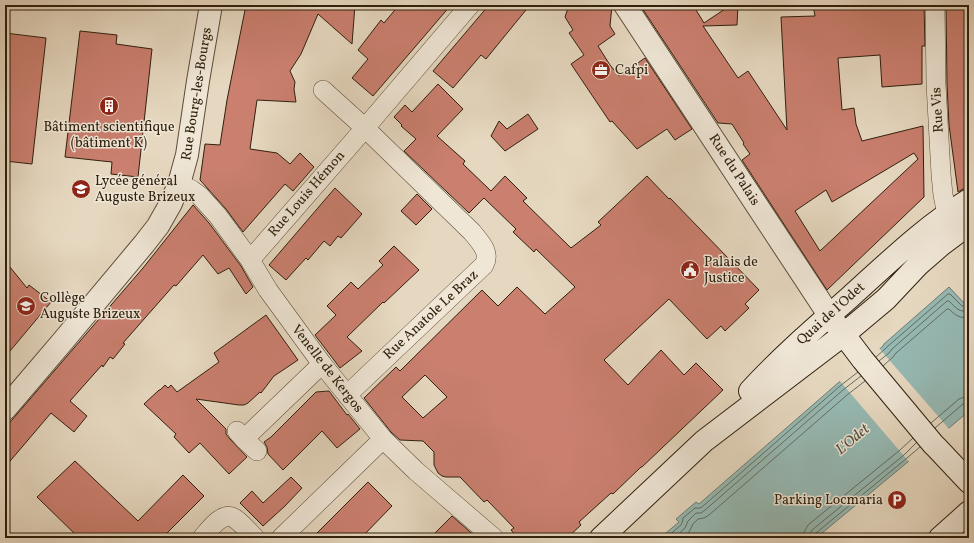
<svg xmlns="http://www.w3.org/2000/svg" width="974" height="543" viewBox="0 0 974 543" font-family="Vollkorn,serif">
	<rect width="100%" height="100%" fill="#e6d8c0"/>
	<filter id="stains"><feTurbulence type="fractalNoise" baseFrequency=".005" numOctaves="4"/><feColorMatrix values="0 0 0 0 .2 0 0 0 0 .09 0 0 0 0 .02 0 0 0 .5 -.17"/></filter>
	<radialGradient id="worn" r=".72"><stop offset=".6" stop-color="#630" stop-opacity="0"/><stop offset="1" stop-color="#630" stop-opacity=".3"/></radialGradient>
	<path fill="#96b9b3" stroke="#6d7c71" d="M949 287 964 303 969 298V411L949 428 932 441 909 461 816 538H660L679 522 676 519 696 502 699 504 838 383 865 362 883 346 884 344Z"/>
	<path fill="#e6d8c0" d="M878 347 950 430 933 443 910 463 839 380Z"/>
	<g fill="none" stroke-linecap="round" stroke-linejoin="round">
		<path stroke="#626c60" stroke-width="1" d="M876 357 885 349 888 346 948 294H950L962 306H966L969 303
			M879 361 889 353 892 349 947 301H949C955 307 960 314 969 310
			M883 366 893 357 896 353 947 309H949C955 315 960 319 969 317
			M931 423 959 399 964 397H969
			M935 428 963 404 969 403
			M666 538 681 525 682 523 683 518 695 508H700L702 507 840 386 858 372
			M674 538 685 528 688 521 696 513H701L705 510 843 390 861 376
			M683 538 689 532 693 524 698 519 704 518 709 515 847 395 865 381
			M803 538 804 532 808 525 900 450 913 438
			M809 538 810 534 812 530 904 455 916 443
			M814 538 816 533 907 458 920 447"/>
	</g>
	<path fill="#ca7f6f" stroke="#2f200d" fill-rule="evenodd" d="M246 5H355L352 44 318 14 301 54 290 71 295 82 294 89 296 102 257 100 250 149 277 153 290 164 300 153 314 167 293 191 285 184 243 232 226 209 200 180 205 144 220 145 227 100Z
		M399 5H451L373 96 352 78 368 59 358 50 381 20 384 23Z
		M489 5H530L486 59 481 55 453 88 433 71Z
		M569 5H612L610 26 615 34 598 46 610 65 619 76 645 58 692 129 675 140 667 129 637 149 612 121 610 122 571 64 584 55 569 33 573 30 565 17Z
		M640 5H693L704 23 731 5H738L737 25 703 26 738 78 748 71 787 130 781 17 815 16 813 5H924L925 46H922V84L882 87 880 55 838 58 842 110 854 108 856 124 862 141 923 126 924 197 827 290 742 160 750 154 743 144 744 143 732 124 718 123ZM914 153 918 159 820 251 795 211 826 190 832 202Z
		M946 5H968V41H969V188L963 189 958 192 949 125 947 84Z
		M80 31 117 35 116 44 152 49 138 177 111 174 112 162 65 157Z
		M5 33 46 38 32 164 5 161Z
		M438 84 463 109 437 136 465 161 463 164 491 191 505 176 527 198 523 201 571 248 601 225 598 222 647 176 669 199 670 198 759 290 745 304 749 308 725 331 721 326 707 339 669 299 604 360 628 385 661 350 684 375 696 363 723 390 642 467H641L613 494 611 493 579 522 581 525 567 538H518L511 530 514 528 487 500 484 502 460 477H446L442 476 438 473 434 465V452L423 441 400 440 391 432 364 398 396 367 400 371 482 290 498 306 517 287 545 314 575 287 536 249 534 252 513 232 516 229 484 198 469 213 404 151 416 139 401 126 402 125 394 117 405 105 412 112ZM425 375 447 397 423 418 402 397Z
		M528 114 538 129 505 151 491 136 499 121 507 129Z
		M335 188 362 214 341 238 338 236 330 246 324 241 308 260 306 258 286 280 269 265Z
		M417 194 432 209 416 225 401 211Z
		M193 205 209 223 241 266 253 287 246 294 229 268 218 274 203 255 176 286 174 285 123 343 125 344 113 359 110 357 103 367 102 365 70 401 87 416 74 432 51 413 5 467V428L143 268Z
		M394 246 419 270 384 303 383 302 347 337 362 351 340 368 315 335 336 315 327 306 351 282 358 289 383 265 379 261Z
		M5 261 27 288 29 285 51 302 5 357Z
		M266 315 298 360 274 376 261 393 260 392 248 403 244 405H239L196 399 226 429V434L229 438 247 457 229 474 200 443 189 453 174 437 176 434 144 404 159 390H160L165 385 168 388 171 385 177 392 219 362 214 353Z
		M329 391 347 415 348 414 360 429 337 448 322 431 283 470 268 454 267 447 264 442 271 437 316 392Z
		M75 461 138 521 183 475 204 496 162 538H79L37 497Z
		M291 477 302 488 285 506 263 526 240 503 252 491 263 503Z
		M368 482 392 506 361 538H312Z
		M452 516 477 538H430Z"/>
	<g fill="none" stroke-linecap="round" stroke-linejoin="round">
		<defs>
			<path id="minor" d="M935 5 936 84 941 174 943 195 947 214
				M323 90 365 128 472 232C480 242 491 252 484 265L347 395
				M179 184 192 190 200 196 218 216 250 260 268 290 322 364 383 439 416 471 494 538
				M250 260 365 128 470 5
				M237 431 244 439 322 364
				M244 439 257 451
				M202 538C209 530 222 511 234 518 241 522 250 533 255 538
				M281 538 383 439"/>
			<path id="tertiary" d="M625 5 829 315
				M5 409 63 341 144 244 158 226 171 203 179 184 187 155 198 81 211 5"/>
			<path id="secondary" d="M835 323 863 360 933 444 937 448 969 482
				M750 391C780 358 815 328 849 298 888 263 924 227 969 200
				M601 538 704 441 843 335 886 299 918 265 941 245 969 224
				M940 538 969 512"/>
		</defs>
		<use href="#minor" stroke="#5d4e3a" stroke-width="20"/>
		<use href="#tertiary" stroke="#5d4e3a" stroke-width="24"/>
		<use href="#secondary" stroke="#2f200d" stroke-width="24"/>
		<use href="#minor" stroke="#efe6d6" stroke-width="19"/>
		<use href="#tertiary" stroke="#efe6d6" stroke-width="22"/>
		<use href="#secondary" stroke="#efe6d6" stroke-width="22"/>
	</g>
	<defs>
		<symbol id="office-disc" viewBox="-11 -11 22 22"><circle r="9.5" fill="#8f2418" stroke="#efe6d6"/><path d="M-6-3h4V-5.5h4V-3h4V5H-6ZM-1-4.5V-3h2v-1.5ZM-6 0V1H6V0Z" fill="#fff"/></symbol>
		<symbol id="building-disc" viewBox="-11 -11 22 22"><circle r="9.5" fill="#8f2418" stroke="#efe6d6"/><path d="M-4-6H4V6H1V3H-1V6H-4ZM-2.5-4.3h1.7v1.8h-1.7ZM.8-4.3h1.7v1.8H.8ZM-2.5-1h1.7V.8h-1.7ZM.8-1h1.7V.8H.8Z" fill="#fff"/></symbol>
		<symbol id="school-disc" viewBox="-11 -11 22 22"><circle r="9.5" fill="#8f2418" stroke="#efe6d6"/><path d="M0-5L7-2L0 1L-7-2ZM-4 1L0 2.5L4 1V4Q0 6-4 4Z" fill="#fff"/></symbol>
		<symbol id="civic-disc" viewBox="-11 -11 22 22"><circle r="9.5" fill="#8f2418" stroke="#efe6d6"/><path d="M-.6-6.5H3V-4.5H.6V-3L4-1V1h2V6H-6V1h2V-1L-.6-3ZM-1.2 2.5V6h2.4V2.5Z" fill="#fff"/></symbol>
		<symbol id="parking-disc" viewBox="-11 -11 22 22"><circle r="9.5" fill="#8f2418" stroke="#efe6d6"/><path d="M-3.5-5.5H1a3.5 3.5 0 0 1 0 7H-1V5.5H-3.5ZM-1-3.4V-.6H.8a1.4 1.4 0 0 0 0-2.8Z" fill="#fff"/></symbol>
	</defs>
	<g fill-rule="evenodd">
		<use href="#office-disc" x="590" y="59" width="22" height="22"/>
		<use href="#building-disc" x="98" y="95" width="22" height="22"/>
		<use href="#school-disc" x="70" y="178" width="22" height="22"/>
		<use href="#civic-disc" x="679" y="259" width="22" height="22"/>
		<use href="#school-disc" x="15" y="295" width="22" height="22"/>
		<use href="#parking-disc" x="886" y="489" width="22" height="22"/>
	</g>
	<g text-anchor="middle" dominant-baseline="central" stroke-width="3" stroke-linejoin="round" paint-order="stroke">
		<g font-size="14" fill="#2f200d" stroke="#efe6d6" text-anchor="start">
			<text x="615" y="70">Cafpi</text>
			<text x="109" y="127" text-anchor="middle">Bâtiment scientifique<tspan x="109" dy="16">(bâtiment K)</tspan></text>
			<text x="95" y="181">Lycée général<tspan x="95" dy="16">Auguste Brizeux</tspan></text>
			<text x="704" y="262">Palais de<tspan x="704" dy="16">Justice</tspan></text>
			<text x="40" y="298">Collège<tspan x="40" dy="16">Auguste Brizeux</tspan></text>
			<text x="883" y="500" text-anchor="end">Parking Locmaria</text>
		</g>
		<g font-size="14" fill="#2f200d" stroke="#efe6d6">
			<text transform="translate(197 94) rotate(-81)">Rue Bourg-les-Bourgs</text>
			<text transform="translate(938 110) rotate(-93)">Rue Vis</text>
			<text transform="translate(734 170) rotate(57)">Rue du Palais</text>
			<text transform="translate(307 194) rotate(-49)">Rue Louis Hémon</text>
			<text transform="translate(831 314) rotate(-42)">Quai de l'Odet</text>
			<text transform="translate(431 315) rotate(-43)">Rue Anatole Le Braz</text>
			<text transform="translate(327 369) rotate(52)">Venelle de Kergos</text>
		</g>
		<g font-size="15" font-style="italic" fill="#4e4e3f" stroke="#efe6d6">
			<text transform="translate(853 440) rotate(-40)">L'Odet</text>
		</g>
	</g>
	<rect width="974" height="543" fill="none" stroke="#e6d8c0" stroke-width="20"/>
	<rect x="6" y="6" width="962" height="531" fill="none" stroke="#2f200d" stroke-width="2"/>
	<rect x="10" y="10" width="954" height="523" fill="none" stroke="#2f200d"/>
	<rect width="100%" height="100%" filter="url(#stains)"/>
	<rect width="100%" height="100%" fill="url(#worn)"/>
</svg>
